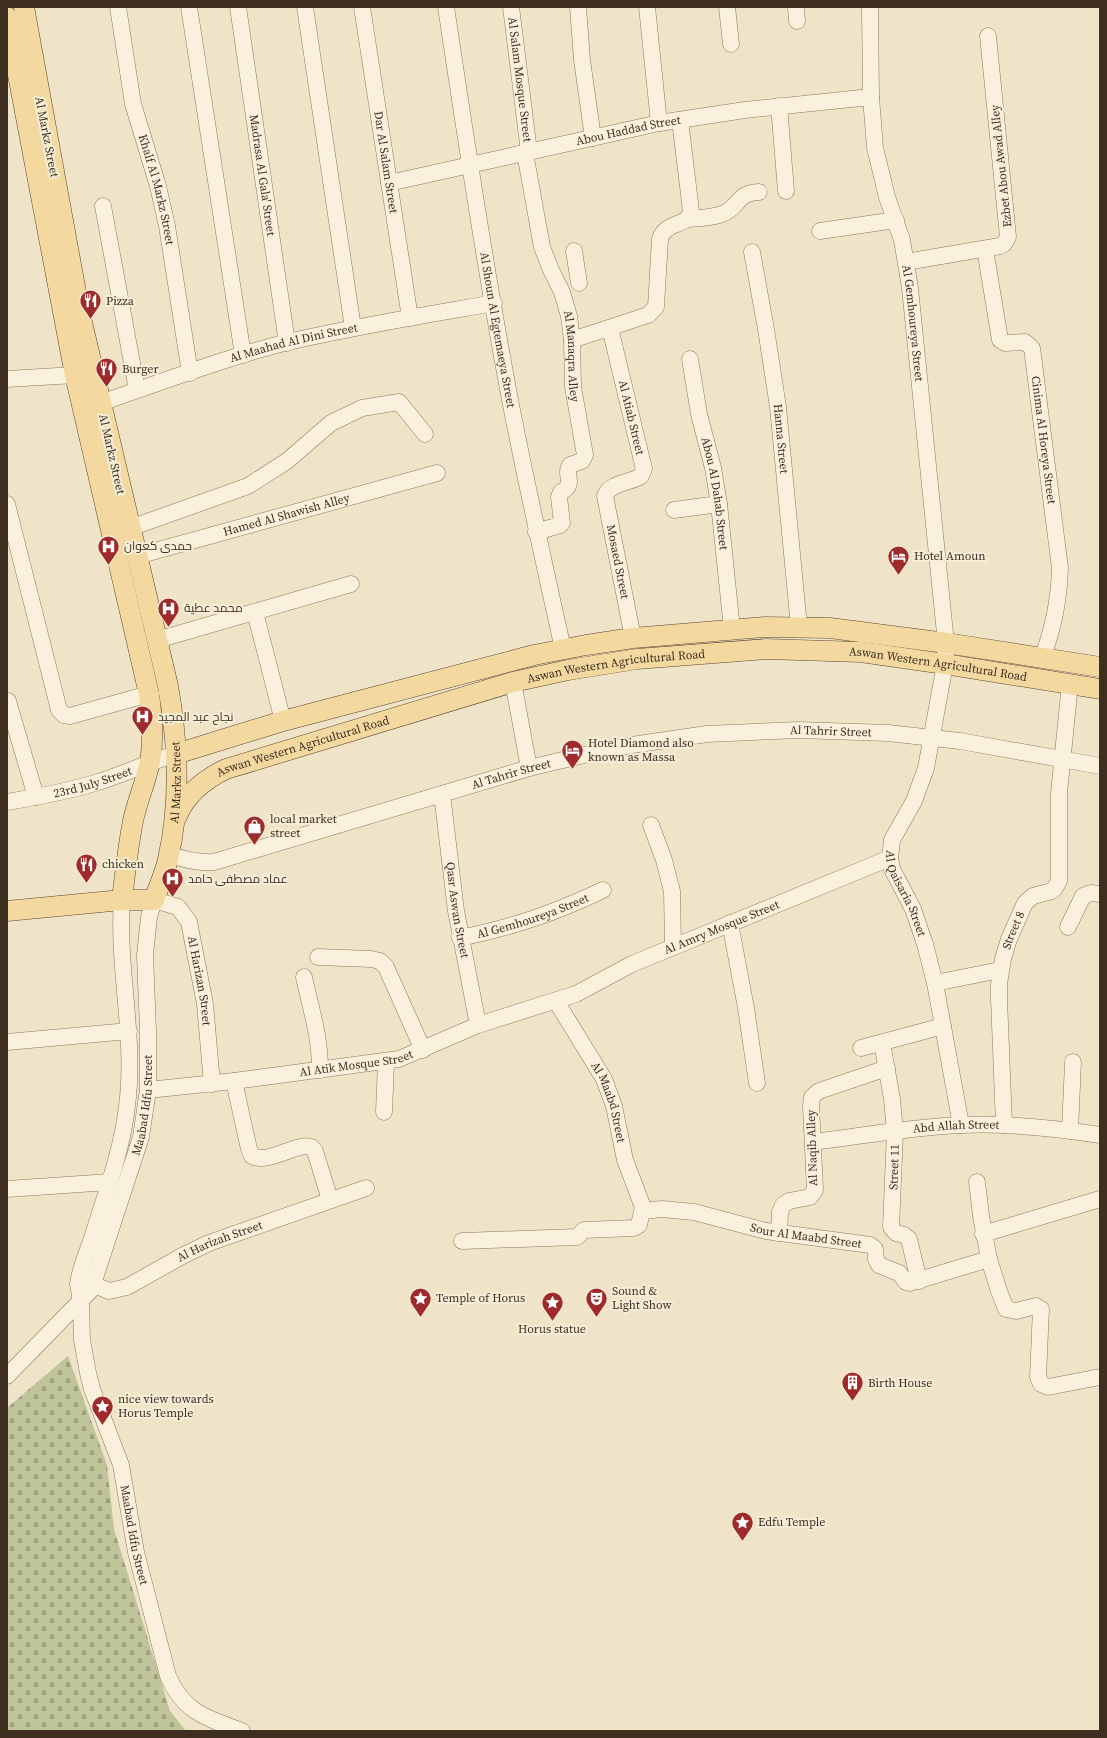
<svg xmlns="http://www.w3.org/2000/svg" width="1107" height="1738" viewBox="0 0 1107 1738" font-family="'Source Serif 4',Cairo,serif">
	<defs>
		<pattern id="cemetery-stones" width="16" height="16" patternUnits="userSpaceOnUse"><rect width="16" height="16" fill="#bfc49a"/><path d="M2 7V4a2 2 0 0 1 4 0v3zM10 15v-3a2 2 0 0 1 4 0v3z" fill="#9ca07d"/></pattern>
	</defs>
	<rect width="100%" height="100%" fill="#f0e4c8"/>
	<path fill="url(#cemetery-stones)" d="M68 1356 107 1465 114 1529 170 1711 186 1731H7V1408Z"/>
	<g fill="none" stroke-linecap="round" stroke-linejoin="round">
		<defs>
			<g id="minor">
				<path id="s1" d="M118 7 133 104 158 186 167 226 190 373"/>
				<path d="M189 7 243 355"/>
				<path id="s2" d="M238 7 287 343"/>
				<path d="M305 7 353 328"/>
				<path id="s3" d="M362 7 410 318"/>
				<path id="s4" d="M446 7C466 140 486 273 511 405 527 487 545 568 563 649"/>
				<path id="s5" d="M511 7 529 152"/>
				<path d="M578 7 582 60 593 138"/>
				<path d="M647 7 659 123"/>
				<path d="M727 7 731 44"/>
				<path d="M796 7 797 21"/>
				<path id="s6" d="M870 7 871 97 875 148 887 197 902 240 910 288 946 643 945 664 926 768 914 801 892 840 890 858 892 869 913 909 925 944 935 983 961 1125"/>
				<path d="M779 106 786 191"/>
				<path id="s7" d="M525 153 542 247 551 270 562 292 569 316 572 340 573 387 585 455 582 461 570 465C563 475 577 484 561 492L559 497 562 523 560 525 536 532"/>
				<path id="s8" d="M389 183 659 123 745 110 871 97"/>
				<path d="M103 206 137 390"/>
				<path d="M687 219C698 218 712 218 722 214 740 208 735 193 759 192"/>
				<path d="M820 231 896 220"/>
				<path id="s9" d="M985 249 1000 340 1005 343 1025 342 1032 348 1060 568C1059 600 1054 628 1042 658"/>
				<path d="M574 251 579 283"/>
				<path id="s10" d="M752 252 766 329 778 407 799 627"/>
				<path d="M906 262 1000 246 1004 244 1008 237 988 36"/>
				<path id="s11" d="M610 328 644 469 641 476C630 483 609 483 605 496L633 638"/>
				<path d="M572 340 648 315 656 307 660 239C666 220 687 228 691 211L680 120"/>
				<path id="s12" d="M690 359 699 414 713 468 719 504 732 629"/>
				<path d="M7 379 75 375"/>
				<path id="s13" d="M100 403C162 382 224 358 288 342 356 326 425 315 494 303"/>
				<path d="M7 504 59 710 64 715 70 716 149 694"/>
				<path d="M674 510 719 504"/>
				<path d="M130 528 248 486 287 461 331 423 362 408 399 402 425 434"/>
				<path id="s14" d="M137 556 437 473"/>
				<path d="M255 612 283 721"/>
				<path d="M157 640 351 584"/>
				<path d="M513 682 529 768"/>
				<path d="M8 701 36 797"/>
				<path id="s15" d="M442 794 456 911 478 1025"/>
				<path id="s16" d="M7 802C37 797 66 792 95 783 122 775 149 762 176 754"/>
				<path d="M651 825 664 860 672 891 673 946"/>
				<path id="s17" d="M169 854C184 860 197 863 214 862L529 768 618 747 707 734 798 730 888 733 960 741 1100 766"/>
				<path id="s18" d="M122 900C117 969 136 1037 127 1106 122 1150 106 1193 93 1235 88 1251 80 1268 78 1284L81 1301 82 1340 88 1373 92 1389 121 1465 136 1552 168 1676C184 1713 207 1718 242 1731"/>
				<path d="M730 923 746 1008 757 1083"/>
				<path d="M1068 927 1083 896 1091 893 1100 894"/>
				<path id="s19" d="M460 938C513 927 555 913 603 890"/>
				<path d="M318 957 371 959 380 961 386 967 423 1050"/>
				<path d="M304 977C311 1010 320 1036 320 1070"/>
				<path d="M935 983 1000 970"/>
				<path id="s20" d="M556 1001 604 1079 614 1106 625 1160 644 1210"/>
				<path d="M7 1042 129 1031"/>
				<path d="M882 1043 892 1099 895 1132 891 1227 896 1233 904 1235 909 1239 919 1281"/>
				<path d="M861 1048 943 1026"/>
				<path d="M234 1081 249 1149 252 1156C268 1165 297 1142 311 1147L315 1151 330 1200"/>
				<path id="s21" d="M148 1090 234 1081 399 1059 478 1025 576 994 632 964 890 858"/>
				<path d="M384 1112 386 1062"/>
				<path id="s22" d="M1004 1125 999 998V984L1003 959 1009 939 1025 903 1033 896 1052 891 1055 888 1059 881V793L1070 684"/>
				<path d="M1070 1131 1073 1062"/>
				<path id="s23" d="M813 1142C862 1136 911 1127 961 1125 1007 1123 1054 1128 1100 1135"/>
				<path d="M977 1182 981 1216 989 1259"/>
				<path d="M7 1189 110 1182"/>
				<path d="M779 1233 780 1212 783 1205 789 1201 810 1197 815 1190 811 1106 812 1097 819 1091 887 1068"/>
				<path d="M983 1234 1100 1199"/>
				<path id="s24" d="M462 1241 577 1237 584 1230 634 1228 639 1225 642 1211 662 1209 694 1212 766 1231 870 1245 875 1249 876 1259 879 1265 899 1273 906 1282 909 1283 989 1259 999 1291 1006 1309 1016 1311 1036 1306 1041 1309 1038 1377 1041 1384 1048 1387 1100 1377"/>
				<path id="s25" d="M84 1281 109 1291 127 1287 184 1255 209 1243 366 1188"/>
				<path id="s26" d="M7 1376 91 1290 141 1137 148 1090V1030L145 955 149 917 154 900 178 907 189 922 205 1004 212 1084"/>
			</g>
			<g id="major">
				<path d="M7 17 75 375 149 694C152 717 154 739 150 761 146 782 137 801 133 821 128 847 125 873 122 900"/>
				<path d="M176 754 283 721 534 655 586 645 633 638 765 627 830 628 946 643 1100 667"/>
				<path id="s27" d="M176 818C185 795 203 780 226 769L513 682 568 670 637 659 766 649 861 652 945 664 1100 689"/>
				<path id="s28" d="M7 911 122 900H154C159 886 165 873 168 859 181 802 178 742 168 686L80 314 24 7"/>
			</g>
		</defs>
		<use href="#minor" stroke="#8d765c" stroke-width="17"/>
		<use href="#major" stroke="#5b4430" stroke-width="21"/>
		<use href="#minor" stroke="#faf1dc" stroke-width="16"/>
		<use href="#major" stroke="#f3d9a0" stroke-width="20"/>
	</g>
	<defs>
		<symbol id="restaurant-pin" viewBox="-11 -11 22 30"><path d="M0 17L-7.5 6A9.5 9.5 0 1 1 7.5 6Z" fill="#9e2a2b" stroke="#f7eed8"/><path d="M-5-6h1v4h1v-4h1v4h1v-4h1v5L-1.5 .5V6h-2V.5L-5-1ZM5-6V6H3V1.5H1.5Q1.5-4 5-6Z" fill="#fff"/></symbol>
		<symbol id="hospital-pin" viewBox="-11 -11 22 30"><path d="M0 17L-7.5 6A9.5 9.5 0 1 1 7.5 6Z" fill="#9e2a2b" stroke="#f7eed8"/><path d="M-5-5h3v3.5h4V-5h3V5h-3V1.5h-4V5h-3Z" fill="#fff"/></symbol>
		<symbol id="hotel-pin" viewBox="-11 -11 22 30"><path d="M0 17L-7.5 6A9.5 9.5 0 1 1 7.5 6Z" fill="#9e2a2b" stroke="#f7eed8"/><path d="M-6-4.5h1.5V1H6V5H4.5V3h-9V5H-6ZM-4 0a1.8 1.8 0 1 1 3.6 0ZM.5 0V-2.5h3Q6-2.5 6 0Z" fill="#fff"/></symbol>
		<symbol id="shop-pin" viewBox="-11 -11 22 30"><path d="M0 17L-7.5 6A9.5 9.5 0 1 1 7.5 6Z" fill="#9e2a2b" stroke="#f7eed8"/><path d="M-5-2.5h2.3a2.7 3.5 0 0 1 5.4 0H5L5.5 6h-11ZM-1.5-2.5h3a1.5 2.3 0 0 0-3 0Z" fill="#fff"/></symbol>
		<symbol id="sight-pin" viewBox="-11 -11 22 30"><path d="M0 17L-7.5 6A9.5 9.5 0 1 1 7.5 6Z" fill="#9e2a2b" stroke="#f7eed8"/><path d="M0-6L1.8-2.2L6-1.7L2.9 1.2L3.7 5.4L0 3.3L-3.7 5.4L-2.9 1.2L-6-1.7L-1.8-2.2Z" fill="#fff"/></symbol>
		<symbol id="theatre-pin" viewBox="-11 -11 22 30"><path d="M0 17L-7.5 6A9.5 9.5 0 1 1 7.5 6Z" fill="#9e2a2b" stroke="#f7eed8"/><path d="M-5-5.5Q0-4 5-5.5V0Q5 5 0 6Q-5 5-5 0ZM-3.3-2.5H-1v1.5H-3.3ZM1-2.5H3.3v1.5H1ZM-2.8 1Q0 5.5 2.8 1Z" fill="#fff"/></symbol>
		<symbol id="building-pin" viewBox="-11 -11 22 30"><path d="M0 17L-7.5 6A9.5 9.5 0 1 1 7.5 6Z" fill="#9e2a2b" stroke="#f7eed8"/><path d="M-4-6H4V6H1V3H-1V6H-4ZM-2.5-4.3h1.7v1.8h-1.7ZM.8-4.3h1.7v1.8H.8ZM-2.5-1h1.7V.8h-1.7ZM.8-1h1.7V.8H.8Z" fill="#fff"/></symbol>
	</defs>
	<g fill-rule="evenodd">
		<use href="#restaurant-pin" x="78" y="288" width="25" height="34"/>
		<use href="#restaurant-pin" x="94" y="356" width="25" height="34"/>
		<use href="#hospital-pin" x="96" y="534" width="25" height="34"/>
		<use href="#hotel-pin" x="886" y="544" width="25" height="34"/>
		<use href="#hospital-pin" x="156" y="596" width="25" height="34"/>
		<use href="#hospital-pin" x="130" y="704" width="25" height="34"/>
		<use href="#hotel-pin" x="560" y="738" width="25" height="34"/>
		<use href="#shop-pin" x="242" y="814" width="25" height="34"/>
		<use href="#restaurant-pin" x="74" y="852" width="25" height="34"/>
		<use href="#hospital-pin" x="160" y="866" width="25" height="34"/>
		<use href="#sight-pin" x="408" y="1286" width="25" height="34"/>
		<use href="#theatre-pin" x="584" y="1286" width="25" height="34"/>
		<use href="#sight-pin" x="540" y="1290" width="25" height="34"/>
		<use href="#building-pin" x="840" y="1370" width="25" height="34"/>
		<use href="#sight-pin" x="90" y="1394" width="25" height="34"/>
		<use href="#sight-pin" x="730" y="1510" width="25" height="34"/>
	</g>
	<g text-anchor="middle" dominant-baseline="central" stroke-width="4" stroke-linejoin="round" paint-order="stroke">
		<g font-size="12" fill="#3d2e20" stroke="#f7eed8">
			<text stroke="none"><textPath href="#s5" startOffset="73">Al Salam Mosque Street</textPath></text>
			<text stroke="none"><textPath href="#s8" startOffset="245">Abou Haddad Street</textPath></text>
			<text transform="translate(47 137) rotate(79)">Al Markz Street</text>
			<text stroke="none"><textPath href="#s3" startOffset="157">Dar Al Salam Street</textPath></text>
			<text transform="translate(1001 166) rotate(-96)">Ezbet Abou Awad Alley</text>
			<text stroke="none"><textPath href="#s2" startOffset="170">Madrasa Al Gala' Street</textPath></text>
			<text stroke="none"><textPath href="#s1" startOffset="187">Khalf Al Markz Street</textPath></text>
			<text stroke="none"><textPath href="#s6" startOffset="321">Al Gemhoureya Street</textPath></text>
			<text stroke="none"><textPath href="#s4" startOffset="327">Al Shoun Al Egtemaeya Street</textPath></text>
			<text stroke="none"><textPath href="#s13" startOffset="203">Al Maahad Al Dini Street</textPath></text>
			<text stroke="none"><textPath href="#s7" startOffset="210">Al Manaqra Alley</textPath></text>
			<text stroke="none"><textPath href="#s11" startOffset="92">Al Atiab Street</textPath></text>
			<text stroke="none"><textPath href="#s10" startOffset="189">Hanna Street</textPath></text>
			<text stroke="none"><textPath href="#s9" startOffset="220">Cinima Al Horeya Street</textPath></text>
			<text transform="translate(112 454) rotate(77)">Al Markz Street</text>
			<text stroke="none"><textPath href="#s12" startOffset="137">Abou Al Dahab Street</textPath></text>
			<text stroke="none"><textPath href="#s14" startOffset="155">Hamed Al Shawish Alley</textPath></text>
			<text stroke="none"><textPath href="#s11" startOffset="262">Mosaed Street</textPath></text>
			<text stroke="none"><textPath href="#s27" startOffset="800">Aswan Western Agricultural Road</textPath></text>
			<text stroke="none"><textPath href="#s27" startOffset="476">Aswan Western Agricultural Road</textPath></text>
			<text stroke="none"><textPath href="#s17" startOffset="680">Al Tahrir Street</textPath></text>
			<text stroke="none"><textPath href="#s27" startOffset="152">Aswan Western Agricultural Road</textPath></text>
			<text stroke="none"><textPath href="#s17" startOffset="356">Al Tahrir Street</textPath></text>
			<text stroke="none"><textPath href="#s16" startOffset="88">23rd July Street</textPath></text>
			<text stroke="none"><textPath href="#s28" startOffset="268">Al Markz Street</textPath></text>
			<text stroke="none"><textPath href="#s6" startOffset="906">Al Qaisaria Street</textPath></text>
			<text stroke="none"><textPath href="#s15" startOffset="117">Qasr Aswan Street</textPath></text>
			<text stroke="none"><textPath href="#s19" startOffset="76">Al Gemhoureya Street</textPath></text>
			<text stroke="none"><textPath href="#s21" startOffset="602">Al Amry Mosque Street</textPath></text>
			<text stroke="none"><textPath href="#s22" startOffset="197">Street 8</textPath></text>
			<text stroke="none"><textPath href="#s26" startOffset="623">Al Harizan Street</textPath></text>
			<text stroke="none"><textPath href="#s21" startOffset="210">Al Atik Mosque Street</textPath></text>
			<text stroke="none"><textPath href="#s20" startOffset="115">Al Maabd Street</textPath></text>
			<text stroke="none"><textPath href="#s26" startOffset="313">Maabad Idfu Street</textPath></text>
			<text stroke="none"><textPath href="#s23" startOffset="144">Abd Allah Street</textPath></text>
			<text transform="translate(812 1148) rotate(-92)">Al Naqib Alley</text>
			<text transform="translate(894 1167) rotate(-88)">Street 11</text>
			<text stroke="none"><textPath href="#s24" startOffset="362">Sour Al Maabd Street</textPath></text>
			<text stroke="none"><textPath href="#s25" startOffset="149">Al Harizah Street</textPath></text>
			<text stroke="none"><textPath href="#s18" startOffset="650">Maabad Idfu Street</textPath></text>
		</g>
		<g font-size="12" fill="#3d2e20" stroke="#f7eed8" text-anchor="start">
			<text x="106" y="301">Pizza</text>
			<text x="122" y="369">Burger</text>
			<text x="124" y="546">حمدى كعوان</text>
			<text x="914" y="556">Hotel Amoun</text>
			<text x="184" y="608">محمد عطية</text>
			<text x="158" y="717">نجاح عبد المجيد</text>
			<text x="588" y="743">Hotel Diamond also<tspan x="588" dy="14">known as Massa</tspan></text>
			<text x="270" y="819">local market<tspan x="270" dy="14">street</tspan></text>
			<text x="102" y="864">chicken</text>
			<text x="188" y="879">عماد مصطفى حامد</text>
			<text x="612" y="1291">Sound &amp;<tspan x="612" dy="14">Light Show</tspan></text>
			<text x="436" y="1298">Temple of Horus</text>
			<text x="552" y="1329" text-anchor="middle">Horus statue</text>
			<text x="868" y="1383">Birth House</text>
			<text x="118" y="1399">nice view towards<tspan x="118" dy="14">Horus Temple</tspan></text>
			<text x="758" y="1522">Edfu Temple</text>
		</g>
	</g>
	<rect width="1107" height="1738" fill="none" stroke="#3d2e20" stroke-width="16"/>
</svg>
